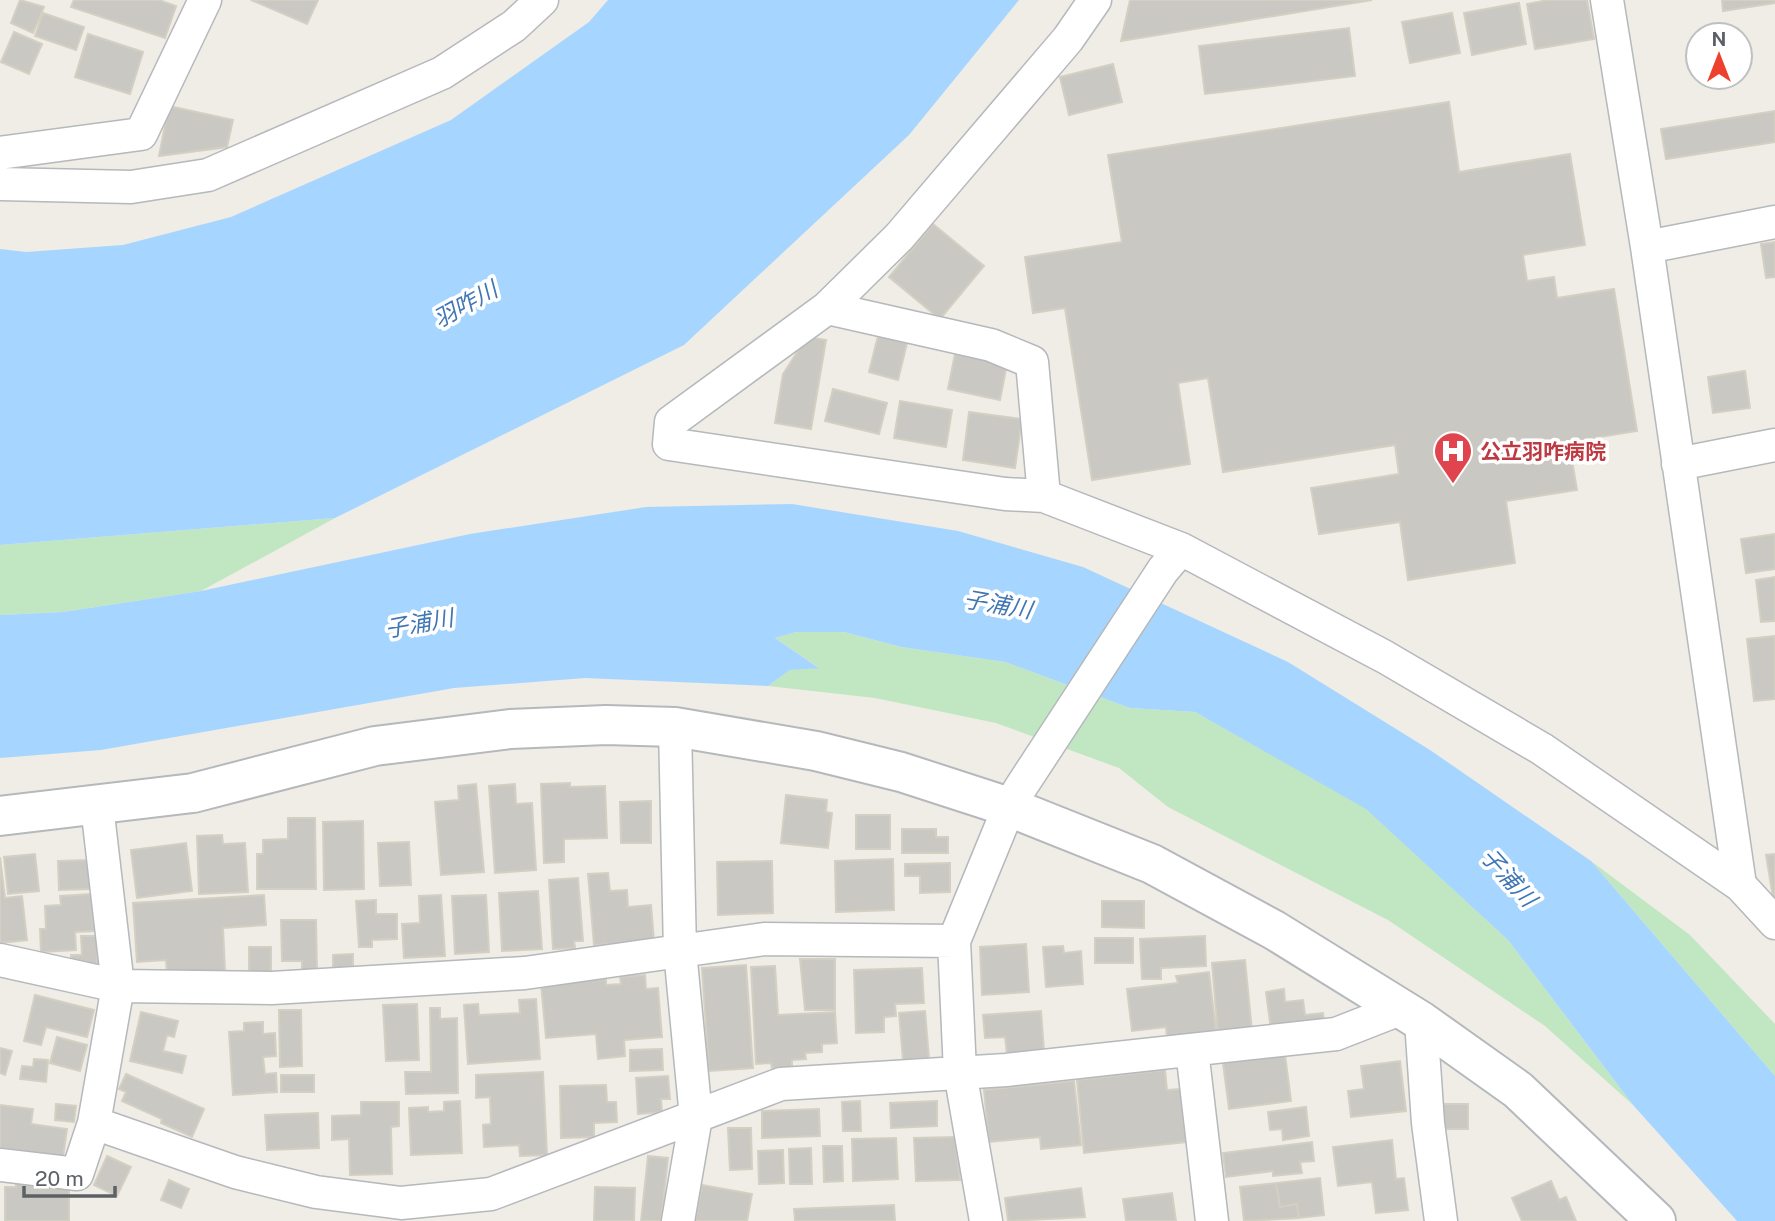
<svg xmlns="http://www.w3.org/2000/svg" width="1775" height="1221" viewBox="0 0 1775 1221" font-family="'Public Sans','Noto Sans JP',sans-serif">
	<rect width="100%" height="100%" fill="#efede5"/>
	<path fill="#c1e7c2" d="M335 518 201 591 63 612 0 615V545Z
		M796 632H844L901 647 1005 662 1130 708 1195 712 1366 808 1508 940 1633 1105 1545 1026 1388 920 1168 807 1119 768 996 723 875 698 768 686 790 670 818 667 775 638Z
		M1591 861 1690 935 1775 1024V1076Z"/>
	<path fill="#a6d6ff" d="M608 0H1019L909 135 684 345 335 518 0 545V249L26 252 123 245 231 217 451 120 589 22Z
		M792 504 958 531 1083 567 1288 662 1430 750 1591 861 1775 1076V1221H1737L1633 1105 1508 940 1366 809 1195 712 1130 708 1005 662 901 647 844 632H796L775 638 819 668 790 670 768 686 585 678 454 688 101 750 0 758V615L63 612 201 591 470 534 646 507Z"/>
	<path fill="#cac8c2" stroke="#d4cfc3" stroke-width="2" d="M20 0 44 7 33 33 11 23Z
		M74 0H159L176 6 165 38 71 7Z
		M251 0H318L307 24Z
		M1130 0H1372L1121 41Z
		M1548 0H1587L1594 39 1535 49 1527 4Z
		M1722 0H1775V3L1723 11Z
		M1519 3 1526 44 1472 55 1464 13Z
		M43 13 84 27 76 50 35 36Z
		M1452 13 1460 53 1410 63 1402 22Z
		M1349 28 1355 76 1205 94 1199 46Z
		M14 32 42 44 29 74 1 62Z
		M88 34 143 52 130 94 75 77Z
		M1113 64 1122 102 1069 115 1060 77Z
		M1449 102 1459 172 1570 154 1585 245 1523 255 1527 281 1554 277 1557 298 1614 289 1637 431 1569 442 1577 490 1506 501 1515 563 1408 580 1400 522 1319 534 1311 488 1399 474 1395 445 1223 472 1208 378 1178 383 1190 464 1092 480 1065 308 1033 313 1025 257 1122 242 1108 155Z
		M169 106 233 120 227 147 159 156Z
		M1775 111V142L1666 159 1661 129Z
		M933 224 984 266 940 319 889 277Z
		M1775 242V277L1766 278 1761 244Z
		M878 336 907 343 898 380 869 372Z
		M807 337 826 340 811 429 775 423 783 374Z
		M955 354 1007 364 1000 400 948 389Z
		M1745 371 1750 408 1713 413 1708 377Z
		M833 389 887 403 879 434 825 421Z
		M900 401 952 410 946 447 894 438Z
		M969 412 1022 419 1015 468 963 460Z
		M1775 534V569L1746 573 1741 539Z
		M1775 577V621L1761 622 1756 580Z
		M1775 636V699L1754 701 1747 639Z
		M570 783V787L605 786 607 838 564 839V862L544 863 541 784Z
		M476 784 484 872 441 875 435 802 459 800 458 786Z
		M515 784 516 804 532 803 536 870 495 873 489 786Z
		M786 795 827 800 826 812 832 813 828 848 781 843Z
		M651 801V843H621L620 802Z
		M856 815H890V849H856Z
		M288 818H315L316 889H257V854H263V840L288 839Z
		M363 821 364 889 324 890 323 822Z
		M902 829H936V837H948V853H902Z
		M222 835 223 844 245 843 248 892 199 894 197 836Z
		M409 842 411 885 380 886 378 843Z
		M186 843 192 891 137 898 131 850Z
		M35 854 39 891 8 894 4 857Z
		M1775 854V909L1766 855Z
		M0 857 5 898 22 896 27 940 0 943Z
		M893 859 894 910 836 912 835 861Z
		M89 860 90 889 59 890 58 861Z
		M772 861 773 913 718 915 717 862Z
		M950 863V892L920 893V876H905V864Z
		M608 873 610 891 627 890 628 907 651 905 654 941 594 945 588 874Z
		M578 878 583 941H574L575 948 553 949 549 880Z
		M538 891 542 949 502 951 499 893Z
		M91 894 94 931 75 932 76 950 41 952 40 929H46L45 906 61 905 60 896Z
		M264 895 266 925 223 928 225 971 167 974 166 960 137 962 133 903Z
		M441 895 445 956 404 958 402 924 420 923 419 896Z
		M486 895 489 952 455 954 452 896Z
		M376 900V914H397V939L372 940V947H359L356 901Z
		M1102 901H1144V928L1102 927Z
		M281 920H316L317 971H302V961H282Z
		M81 936H97V964H71V955H82Z
		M1205 936 1206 966 1161 968V979H1142L1140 939Z
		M1095 938H1133V963H1095Z
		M1026 944 1029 992 982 995 980 947Z
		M1063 946 1064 953 1081 951 1083 984 1046 987 1043 947Z
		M249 947H271V976H249Z
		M353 954V971H333V955Z
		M800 959H835V1010H805Z
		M1245 960 1252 1031 1218 1034 1212 963Z
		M746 965 753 1068 709 1071 702 968Z
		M775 966 778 1015 835 1012 837 1043 822 1044V1052L805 1053 806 1059 792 1060V1067L772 1068 771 1063 756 1064 751 967Z
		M922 968 924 1003 895 1004 896 1016 884 1017V1032L856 1033 854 970Z
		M1209 972 1216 1031 1167 1037 1166 1027 1132 1031 1127 989 1178 983 1176 976Z
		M645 975 646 989 658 988 662 1037 624 1040 625 1056 598 1059 596 1034 546 1038 541 984 606 979V985L621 984 620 977Z
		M1284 989 1285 1002 1303 1000 1305 1015 1323 1013 1324 1023 1271 1030 1266 992Z
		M35 995 94 1010 87 1037 46 1027 41 1045 24 1041Z
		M536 999 540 1059 468 1064 464 1005 478 1004 479 1015 520 1013 519 1000Z
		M417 1004 419 1060 386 1061 383 1005Z
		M430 1008H440V1019L457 1018 458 1093 406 1094 405 1072H431Z
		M279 1010H301L302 1066 280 1067Z
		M925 1011 929 1058 903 1060 899 1013Z
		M1041 1011 1044 1051 1007 1054 1005 1037 985 1038 983 1015Z
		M141 1012 178 1021 174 1037 167 1035 163 1051 186 1056 182 1073 130 1061Z
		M263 1022V1034L275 1033 276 1056 263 1057 265 1074 276 1073 277 1092 233 1095 229 1032 244 1031V1023Z
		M57 1037 87 1045 80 1071 50 1063Z
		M0 1048 12 1051 5 1075 0 1073Z
		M662 1049 663 1070 630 1071V1050Z
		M1285 1055 1291 1101 1229 1109 1223 1063Z
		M34 1059 48 1060 46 1082 20 1079 22 1066 33 1067Z
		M1400 1061 1406 1111 1351 1117 1348 1091 1364 1089 1361 1066Z
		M1165 1070 1167 1090 1180 1089 1186 1142 1084 1153 1077 1080Z
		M543 1072 547 1155 520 1156 519 1145 484 1147 483 1125 491 1124 490 1097 476 1098V1075Z
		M126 1074 204 1109 192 1137 161 1123 162 1119 122 1101 126 1092 119 1089Z
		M281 1075H314V1092H281Z
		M668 1076 670 1099H661L662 1112 638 1114 636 1078Z
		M1074 1081 1081 1145 1041 1149 1040 1137 989 1142 984 1090Z
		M606 1085 607 1102H616L617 1122 594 1123V1137L561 1138 560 1086Z
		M460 1101 462 1153 411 1155 409 1108 428 1107V1112L444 1111V1102Z
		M860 1101 861 1131H843L842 1102Z
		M937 1101V1126L891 1128 890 1103Z
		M361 1102H399V1126L391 1127 392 1174 350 1175 349 1139 332 1140V1116L361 1115Z
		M56 1104 76 1106 74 1122 55 1120Z
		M1442 1104H1468V1129H1442Z
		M0 1105 33 1109 31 1124 67 1129 63 1157 0 1148Z
		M1306 1107 1309 1136 1283 1140 1282 1129 1270 1130 1268 1112Z
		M819 1109 820 1136 762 1138V1111Z
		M318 1113 319 1148 267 1150 265 1115Z
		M728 1128H751L752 1169 730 1170Z
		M955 1137 960 1180 916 1181 914 1138Z
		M896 1138 898 1179 853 1181 852 1139Z
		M1392 1140 1396 1179 1404 1178 1408 1210 1376 1213 1372 1182 1338 1186 1333 1147Z
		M1312 1142 1314 1161 1300 1162 1302 1173 1273 1176V1171L1226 1177 1223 1153Z
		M823 1146H842L843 1181 824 1182Z
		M811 1148 812 1184H790L789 1149Z
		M783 1150 784 1183 759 1184 758 1151Z
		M107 1156 131 1167 117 1196 94 1185Z
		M648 1156 668 1158 661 1221H641Z
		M16 1178H39V1187H69V1221H5V1187H16Z
		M1320 1178 1324 1215 1299 1218 1297 1204 1280 1207 1276 1183Z
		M169 1180 189 1189 181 1208 161 1200Z
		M1551 1181 1559 1200 1566 1197 1576 1221H1522L1512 1198Z
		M1276 1183 1280 1207 1297 1204 1299 1218 1244 1221 1240 1187Z
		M702 1185 752 1194 747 1221H695Z
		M595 1187 635 1188 634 1221H594Z
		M1081 1188 1085 1217 1008 1221 1005 1198Z
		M1172 1193 1176 1221H1126L1123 1199Z
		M894 1205 895 1221H795L794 1209Z"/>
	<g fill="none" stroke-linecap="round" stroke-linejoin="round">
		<defs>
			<path id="minor" d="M1095 0 1068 39 899 237 827 308 671 422 669 444 1005 494 1044 496 1181 549 1385 657 1542 749 1740 885 1775 923
				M1607 0 1647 247 1740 885
				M0 153 141 134 205 0
				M0 184 131 187 208 175 442 73 514 26 542 0
				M1647 247 1775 222
				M827 308 991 345 1032 362 1044 496
				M1678 464 1775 445
				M675 727 680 951 696 1117 678 1221
				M0 960 118 986 272 988 525 973 764 939 954 941
				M1421 1021 1428 1123 1441 1221
				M1192 1050 1212 1221
				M94 1123 235 1172 316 1192 401 1203 491 1194 781 1084 1006 1070 1336 1034 1400 1009
				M0 1165 77 1174 94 1123 118 986 97 806
				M986 1221 960 1072 954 941 1009 807 1021 787 1163 570 1181 549"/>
			<path id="tertiary" d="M0 816 193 793 375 746 510 729 606 725 675 727 816 751 901 772 1009 807 1152 864 1274 930 1421 1021 1518 1090 1656 1221"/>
		</defs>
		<use href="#minor" stroke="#b5b8bc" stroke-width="35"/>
		<use href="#tertiary" stroke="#b5b8bc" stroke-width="42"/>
		<use href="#minor" stroke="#fff" stroke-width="32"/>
		<use href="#tertiary" stroke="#fff" stroke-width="38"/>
	</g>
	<defs>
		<symbol id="hospital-pin" viewBox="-11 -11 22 30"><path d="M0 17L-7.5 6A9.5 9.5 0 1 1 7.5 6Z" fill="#e0444e" stroke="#fff"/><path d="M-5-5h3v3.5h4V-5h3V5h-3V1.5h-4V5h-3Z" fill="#fff"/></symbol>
	</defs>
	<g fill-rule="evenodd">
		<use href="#hospital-pin" x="1431" y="429" width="44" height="60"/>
	</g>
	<g text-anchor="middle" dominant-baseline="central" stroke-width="7" stroke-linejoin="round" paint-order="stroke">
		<g font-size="21" font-weight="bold" fill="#be3a42" stroke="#fff" text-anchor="start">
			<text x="1480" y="451">公立羽咋病院</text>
		</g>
		<g font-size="23" font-style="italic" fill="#4076b4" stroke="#fff">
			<text transform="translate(465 304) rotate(-29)">羽咋川</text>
			<text transform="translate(998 604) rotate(10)">子浦川</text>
			<text transform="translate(419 623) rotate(-10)">子浦川</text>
			<text transform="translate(1509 877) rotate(48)">子浦川</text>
		</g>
	</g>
	<g transform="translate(1719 56)"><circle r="33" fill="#ffffff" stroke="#bec0c2" stroke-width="2"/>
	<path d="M0-5L12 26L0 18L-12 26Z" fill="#ed412e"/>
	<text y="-10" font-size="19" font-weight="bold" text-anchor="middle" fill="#5d6166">N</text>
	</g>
	<path d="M24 1186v10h91v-10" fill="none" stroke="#5d6166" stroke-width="3.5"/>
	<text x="35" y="1186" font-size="21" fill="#5d6166" stroke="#ffffff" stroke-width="5" paint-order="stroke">20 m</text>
</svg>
